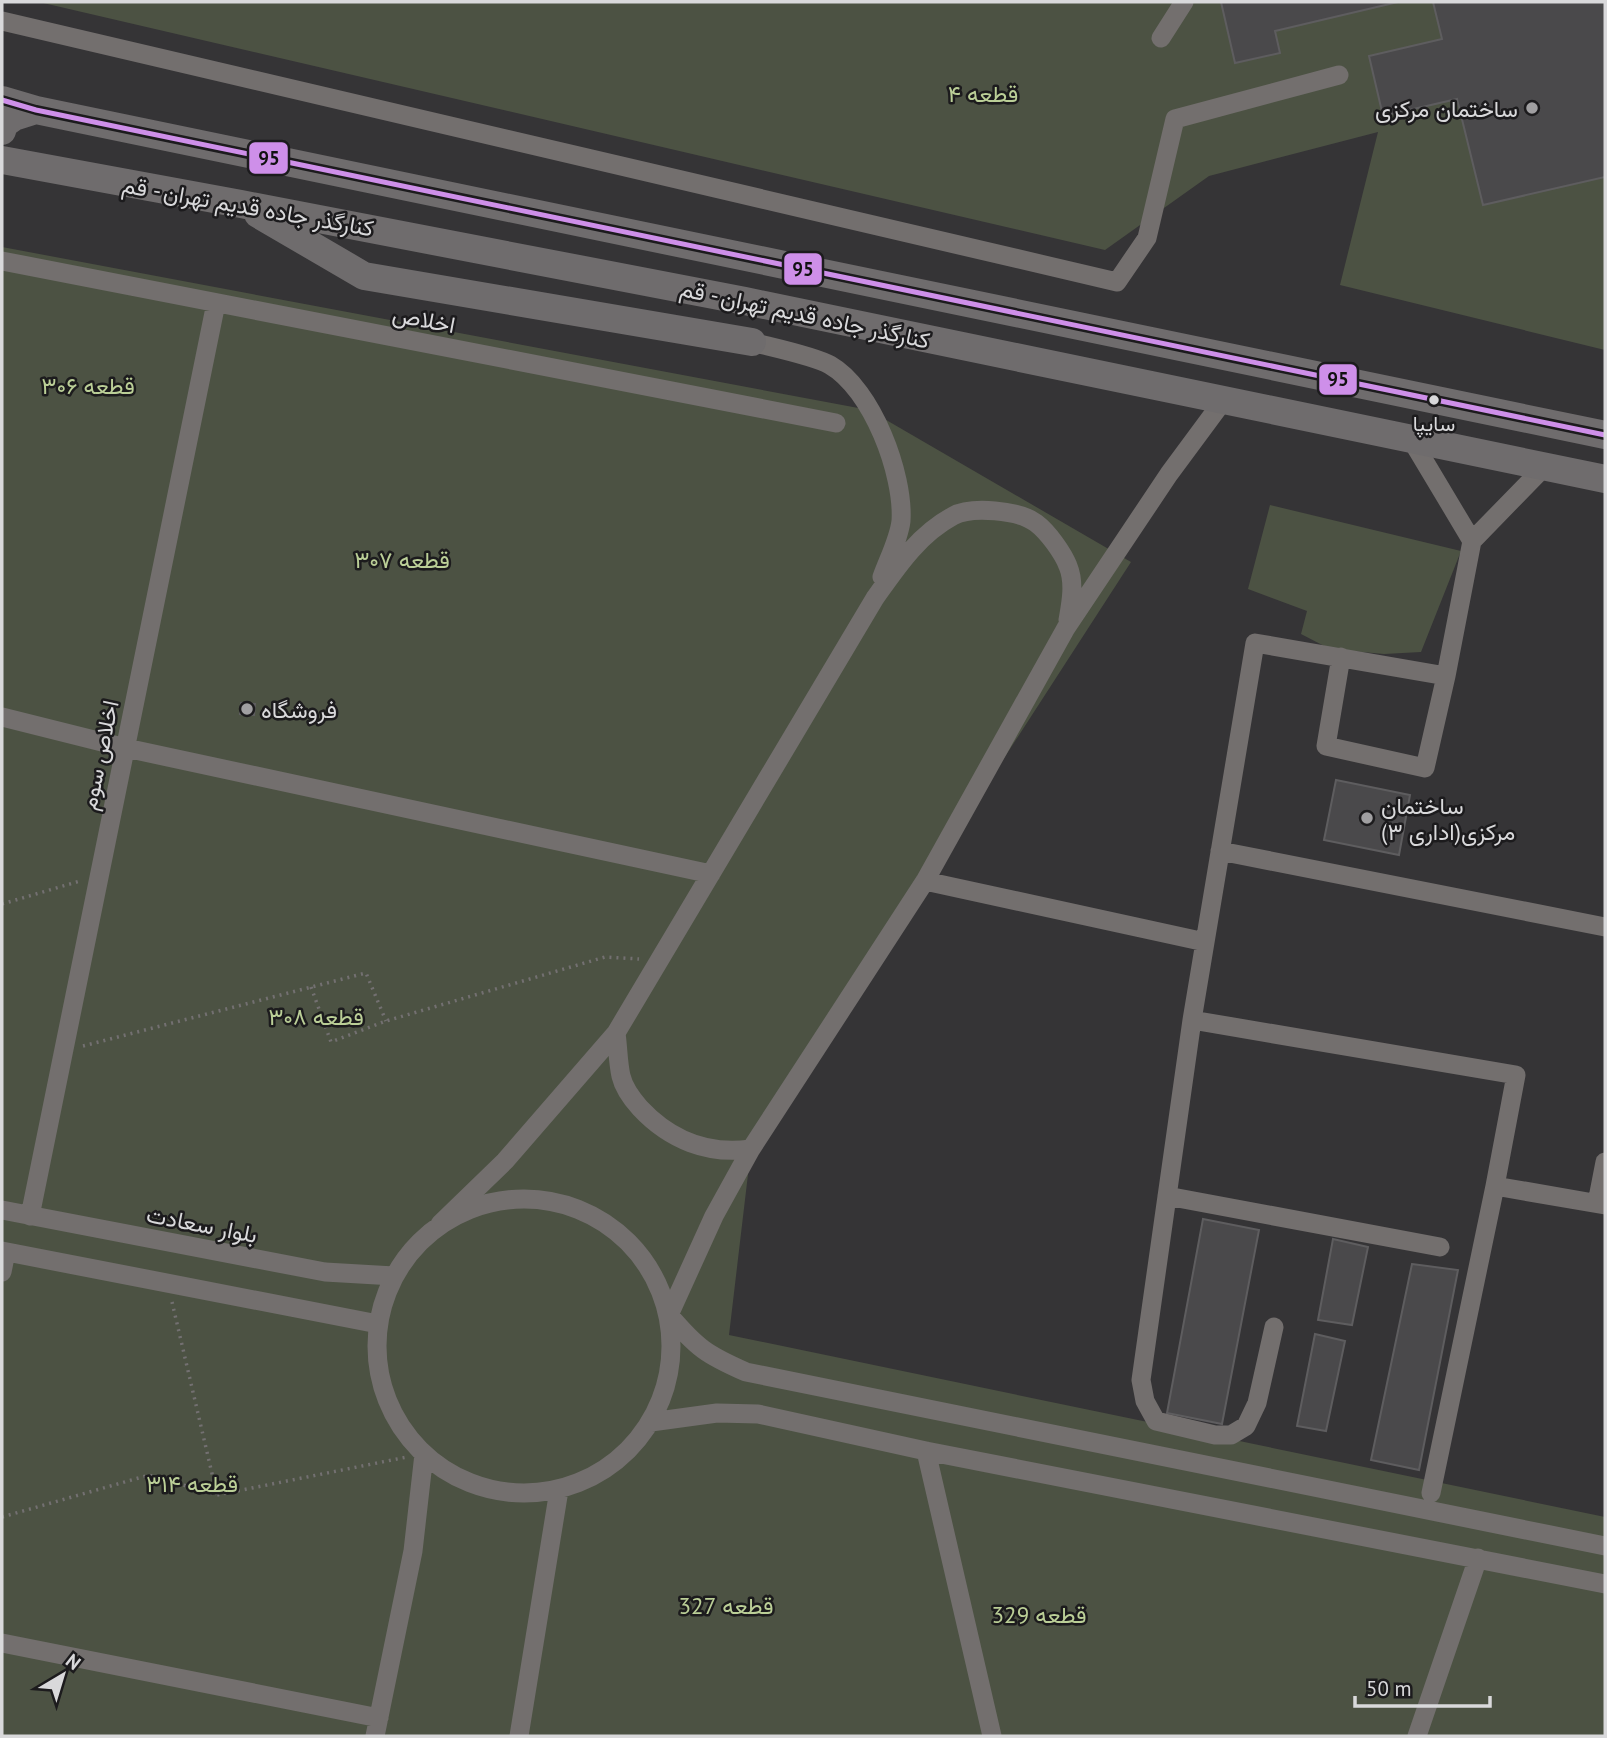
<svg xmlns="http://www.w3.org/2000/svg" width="1607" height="1738" viewBox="0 0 1607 1738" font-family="'PT Sans',Vazirmatn,sans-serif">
	<rect width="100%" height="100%" fill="#353436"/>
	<path fill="#4c5243" d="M39 2H1605V350L1340 285 1378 132 1209 176 1105 250Z
		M2 247 869 410 1131 562 751 1149 729 1335 1605 1517V1736H2Z
		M1270 505 1461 551 1421 652 1384 654 1330 649 1301 634 1307 611 1248 589Z"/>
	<path fill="#4a494b" stroke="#5e5d5f" stroke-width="2" d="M1221 2H1398L1275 31 1280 53 1235 63Z
		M1433 2H1605V177L1483 205 1457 99 1383 116 1369 56 1442 39Z
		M241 703 255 704 254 715 240 714Z
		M1336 780 1410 795 1399 855 1324 840Z
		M1203 1219 1259 1230 1222 1424 1167 1413Z
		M1333 1239 1368 1247 1352 1325 1318 1320Z
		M1412 1264 1458 1270 1419 1470 1371 1460Z
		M1315 1334 1345 1341 1326 1431 1297 1426Z"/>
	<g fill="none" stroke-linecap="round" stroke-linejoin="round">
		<path stroke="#737071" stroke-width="3.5" stroke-dasharray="2 5" stroke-linecap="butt" d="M2 904 80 881
			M311 987 331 1042 386 1021 605 957 639 959
			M83 1046 366 973 386 1021
			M172 1302 217 1495
			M2 1517 149 1475 217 1495 407 1457"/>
		<path stroke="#736f6e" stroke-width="19" d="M2 21 1117 282 1147 238 1175 119 1339 75
			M1161 38 1184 2
			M2 261 836 423
			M752 342C771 347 815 356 830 365 872 389 904 474 901 521 899 539 888 560 882 577
			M1223 401 1169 474 1066 628 925 881 751 1149 714 1216 669 1315C697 1348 707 1355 746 1372L1605 1546
			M1411 439 1472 541 1545 466
			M1341 657 1326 746 1425 768 1446 676
			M2 717 126 748 711 874
			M1220 851 1605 927
			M925 881 1205 942
			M1192 1020 1516 1075 1495 1186 1431 1493
			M616 1033C618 1047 618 1063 621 1076 624 1089 632 1099 640 1108 670 1140 708 1155 751 1149
			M1495 1186 1605 1205
			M1167 1196 1440 1247
			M377 1346a147 147 0 1 1 294 0a147 147 0 1 1-294 0Z
			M1597 1203 1605 1162
			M2 1210 325 1272 394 1276
			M30 1216 216 303
			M440 1224 505 1161 616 1033 875 598C897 567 918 535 953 516 971 506 1019 510 1036 523 1048 532 1063 553 1068 566 1075 583 1071 603 1068 620
			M2 1251 378 1324
			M2 1272 6 1252
			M1274 1327 1257 1403 1246 1426 1231 1435H1215L1156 1421 1145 1401 1141 1380 1192 1020 1255 643 1446 676 1472 541
			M651 1422 717 1413 758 1414 926 1451 1605 1584
			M926 1451 992 1736
			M2 1643 379 1718
			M375 1736 413 1551 424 1454
			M519 1736 559 1490
			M1417 1736 1478 1558"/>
		<path stroke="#6f6c6d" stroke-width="28" d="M2 100 36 110 1605 435
			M2 131 4 124 14 117 36 110
			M2 160 241 204 745 301 1605 479
			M258 214 364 276 752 342"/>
		<defs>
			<path id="bus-1" d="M2 100 36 110 1605 435"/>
		</defs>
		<use href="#bus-1" stroke="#1c1b1d" stroke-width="10"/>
		<use href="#bus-1" stroke="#ce8fe9" stroke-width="5"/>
	</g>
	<g fill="#a09fa1" stroke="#1c1b1d" stroke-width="2.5">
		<circle cx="1532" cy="108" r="7"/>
		<circle cx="247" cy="709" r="7"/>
		<circle cx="1367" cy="818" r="7"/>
	</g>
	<circle fill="#d9d9db" stroke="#1c1b1d" stroke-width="2.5" cx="1434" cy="400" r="6"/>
	<g text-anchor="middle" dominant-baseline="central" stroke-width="5" stroke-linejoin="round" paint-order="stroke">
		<g font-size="21" fill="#d9d9db" stroke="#1c1b1d">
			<text x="1434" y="423">سایپا</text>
		</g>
		<g font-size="23" fill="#bbcf97" stroke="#1c1b1d">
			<text x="983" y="93">قطعه ۴</text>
			<text x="88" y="385">قطعه ۳۰۶</text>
			<text x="402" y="559">قطعه ۳۰۷</text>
			<text x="316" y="1016">قطعه ۳۰۸</text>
			<text x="192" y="1483">قطعه ۳۱۴</text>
			<text x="726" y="1605">قطعه 327</text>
			<text x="1039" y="1614">قطعه 329</text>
		</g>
		<g font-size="23" fill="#d9d9db" stroke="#1c1b1d" text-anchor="start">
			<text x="1518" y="108" text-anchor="end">ساختمان مرکزی</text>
			<text x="261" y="709">فروشگاه</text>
			<text x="1381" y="805">ساختمان<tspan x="1381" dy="26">مرکزی(اداری ۳)</tspan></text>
		</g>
		<g font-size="23" fill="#d9d9db" stroke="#1c1b1d">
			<text transform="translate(248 206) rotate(10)">کنارگذر جاده قدیم تهران - قم</text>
			<text transform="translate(805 314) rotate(12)">کنارگذر جاده قدیم تهران - قم</text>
			<text transform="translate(424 319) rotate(11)">اخلاص</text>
			<text transform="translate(99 755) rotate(-78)">اخلاص سوم</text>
			<text transform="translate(202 1224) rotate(11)">بلوار سعادت</text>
		</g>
	</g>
	<g stroke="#1c1b1d" stroke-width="2.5">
		<rect x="248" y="141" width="41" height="34" rx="7" fill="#ce8fe9"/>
		<rect x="783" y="252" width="40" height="34" rx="7" fill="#ce8fe9"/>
		<rect x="1318" y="363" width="40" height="33" rx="7" fill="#ce8fe9"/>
	</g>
	<g font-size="19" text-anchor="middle" font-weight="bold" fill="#111">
		<text x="269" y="165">95</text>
		<text x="803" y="276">95</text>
		<text x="1338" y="386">95</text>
	</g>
	<rect width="1607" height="1738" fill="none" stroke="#d9d9db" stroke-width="7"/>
	<g transform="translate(63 1675) rotate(38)" stroke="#1c1b1d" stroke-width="5" paint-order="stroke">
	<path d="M0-5L12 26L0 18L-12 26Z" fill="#d9d9db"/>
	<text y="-10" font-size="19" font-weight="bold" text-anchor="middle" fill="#d9d9db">N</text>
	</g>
	<path d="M1355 1696v10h135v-10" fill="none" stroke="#d9d9db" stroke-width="3.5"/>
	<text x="1366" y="1696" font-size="21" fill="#d9d9db" stroke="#1c1b1d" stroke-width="5" paint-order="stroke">50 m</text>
</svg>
